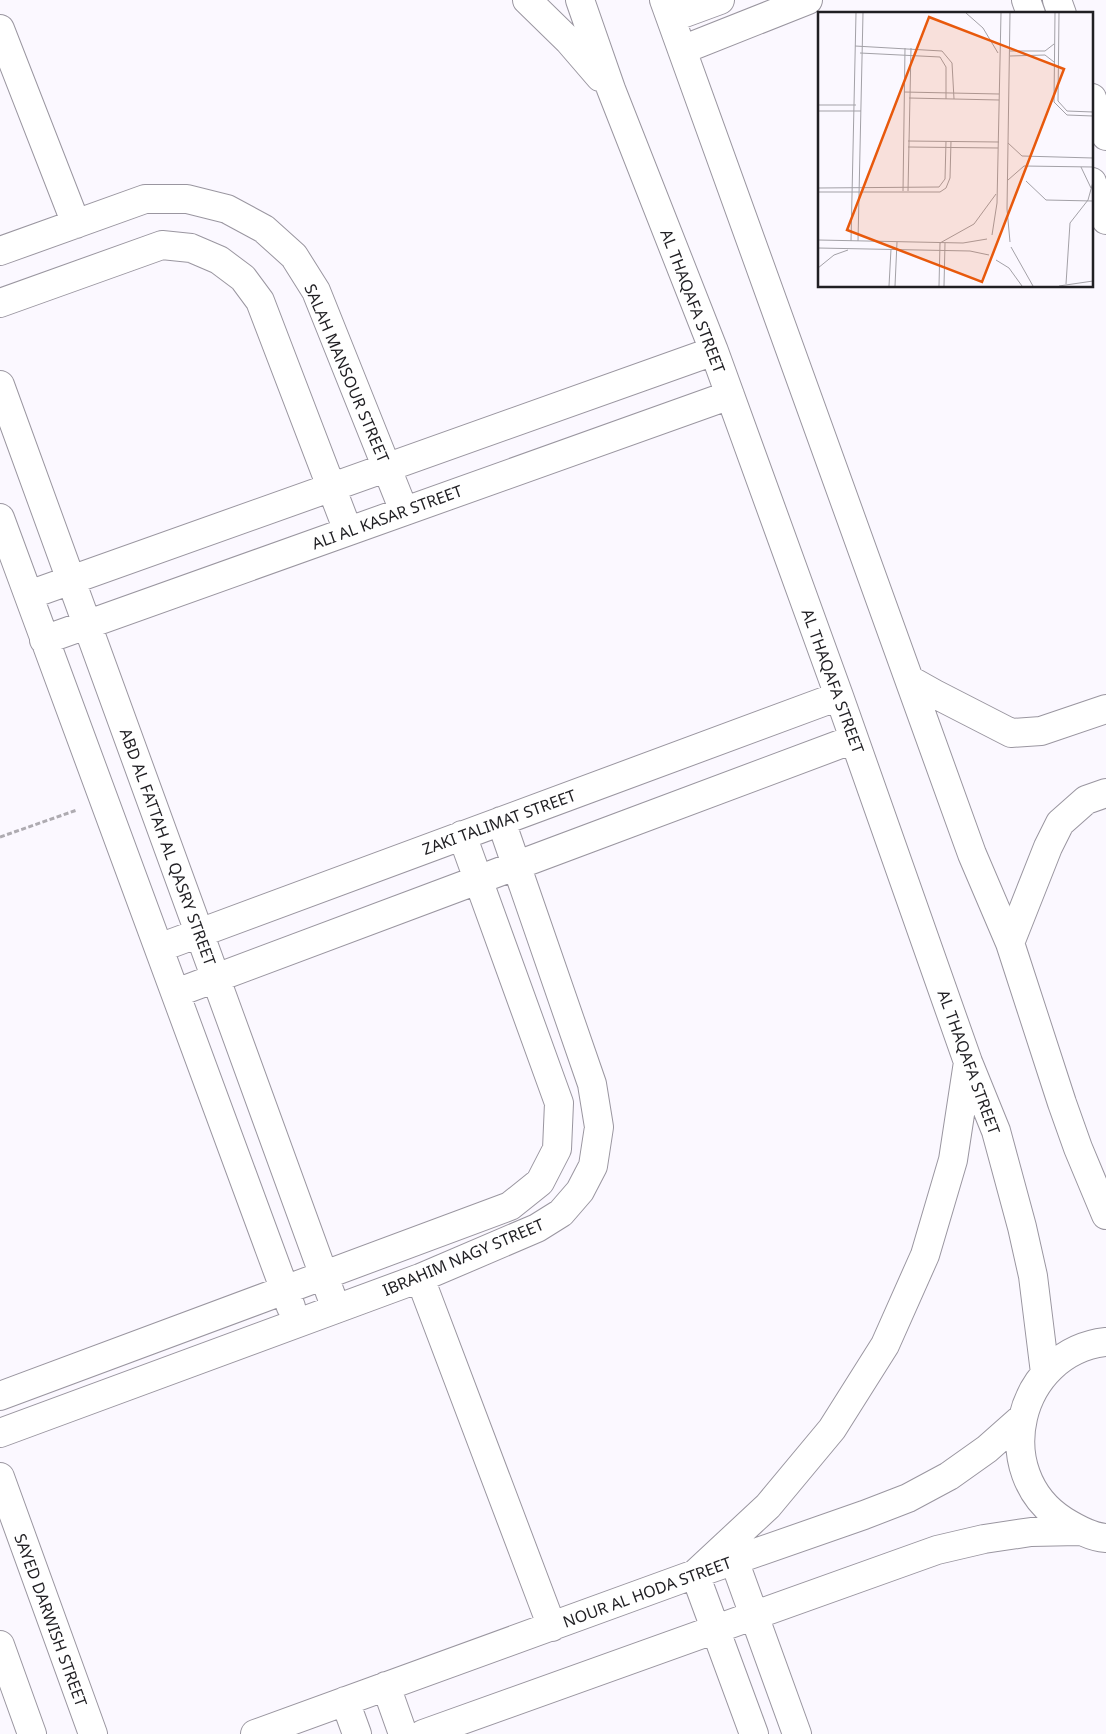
<svg xmlns="http://www.w3.org/2000/svg" width="1106" height="1734" viewBox="0 0 1106 1734" font-family="'Noto Sans',sans-serif">
	<rect width="100%" height="100%" fill="#fbf8ff"/>
	<g fill="none" stroke-linecap="round" stroke-linejoin="round">
		<defs>
			<path id="minor" d="M527 0 569 41 600 77
				M580 0 611 89 714 351 839 696 968 1062 996 1131 1022 1227 1033 1276 1045 1373
				M664 0 972 854 1010 943 1062 1103 1078 1148 1106 1215
				M1026 0 1031 14
				M1057 0 1062 14
				M671 18 720 0
				M0 29 76 224
				M682 50 808 0
				M1092 98 1106 136
				M1092 182 1106 220
				M0 251 145 199H187L227 209 264 229 294 256 316 291 404 511
				M0 303 162 245 191 248 219 260 243 278 260 301 348 531
				M0 385 336 1309
				M0 518 291 1307
				M29 595 714 351
				M44 640 730 395
				M910 680 935 694 1011 733 1041 731 1106 709
				M1010 943 1048 847 1060 823 1086 800 1106 793
				M159 948 839 696
				M176 993 854 739
				M420 1278 552 1627
				M1106 1342C1017 1352 988 1473 1064 1521 1077 1529 1091 1537 1106 1538
				M0 1396 510 1206 540 1182 557 1149 559 1103 462 835
				M0 1433 420 1278 537 1228 561 1213 580 1191 593 1166 599 1127 592 1084 501 821
				M0 1477 93 1734
				M734 1560 797 1734
				M0 1645 32 1734
				M386 1686 403 1734
				M345 1701 357 1734
				M255 1734 695 1574 864 1515 908 1498 949 1476 987 1449 1022 1418
				M423 1734 937 1550 984 1539 1031 1532 1079 1531
				M754 1734 695 1574 768 1506 832 1429 885 1345 925 1255 953 1160 968 1062"/>
		</defs>
		<use href="#minor" stroke="#9a96a0" stroke-width="30"/>
		<path stroke="#aeabb1" stroke-width="3" stroke-dasharray="5 2.5" stroke-linecap="butt" d="M0 837 77 810"/>
		<use href="#minor" stroke="#fff" stroke-width="28"/>
	</g>
	<g text-anchor="middle" dominant-baseline="central" stroke-width="4" stroke-linejoin="round" paint-order="stroke">
		<g font-size="16" fill="#201f23" stroke="#fff">
			<text transform="translate(693 301) rotate(69)">AL THAQAFA STREET</text>
			<text transform="translate(347 373) rotate(67)">SALAH MANSOUR STREET</text>
			<text transform="translate(387 517) rotate(-20)">ALI AL KASAR STREET</text>
			<text transform="translate(833 681) rotate(70)">AL THAQAFA STREET</text>
			<text transform="translate(499 822) rotate(-20)">ZAKI TALIMAT STREET</text>
			<text transform="translate(168 847) rotate(70)">ABD AL FATTAH AL QASRY STREET</text>
			<text transform="translate(969 1062) rotate(70)">AL THAQAFA STREET</text>
			<text transform="translate(463 1257) rotate(-23)">IBRAHIM NAGY STREET</text>
			<text transform="translate(647 1592) rotate(-20)">NOUR AL HODA STREET</text>
			<text transform="translate(51 1620) rotate(70)">SAYED DARWISH STREET</text>
		</g>
	</g>
	<g transform="translate(818 12)">
		<rect width="275" height="275" fill="#fbf8ff"/>
		<path fill="none" stroke="#a3a1a7" stroke-width="1" d="M148 1 165 16 180 41M192 1 189 197 192 230M237 1 236 90 249 103 275 104M241 1 240 89 249 99 275 100M37 34 124 39 134 51 136 87M192 39H227L236 32M42 41 122 45 128 55V87M192 44 227 43 236 50M86 80 181 82M91 86 181 88M0 93H38M0 99H43M90 129 181 130M190 131 204 144 275 146M90 135 180 136M263 155 273 176M190 168 206 154 275 155M208 169 228 188 275 189M0 176 121 175 127 167 128 129M85 179 87 36M90 179 93 36M0 180H122L128 176 132 166 133 129M174 223 179 191 183 1M0 228 145 231 169 227M33 229 38 1M40 229 45 1M193 235 215 274M0 236 152 239 171 243M178 248 191 256 204 274M0 256 16 243 30 238M248 272 252 211 270 188 275 170M71 274 73 237M77 274 79 230M121 274 122 231 156 212 178 182M126 274 127 231M241 274 275 269"/>
		<path fill="#e8590c" fill-opacity="0.15" stroke="#e8590c" stroke-width="2.5" d="M111 5 246 57 164 270 29 218Z"/>
		<rect width="275" height="275" fill="none" stroke="#201f23" stroke-width="2.5"/>
	</g>
</svg>
